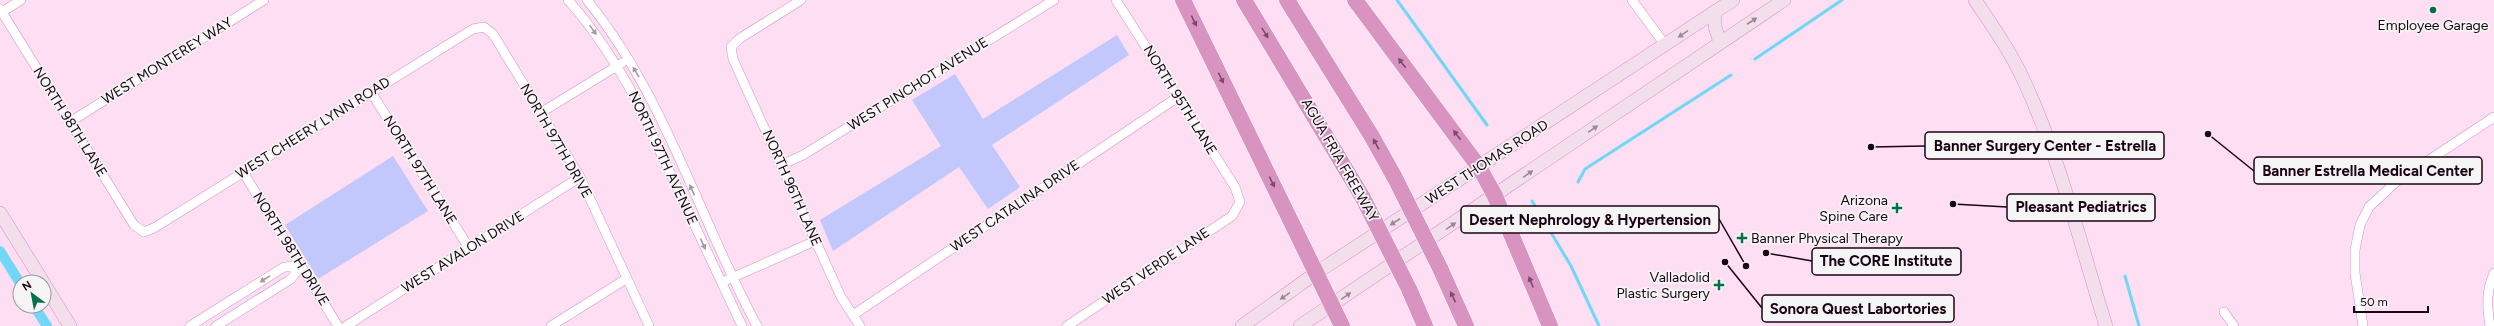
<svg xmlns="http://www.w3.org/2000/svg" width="2494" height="326" viewBox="0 0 2494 326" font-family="Figtree,sans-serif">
	<rect width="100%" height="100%" fill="#fddef2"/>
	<path fill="#c3c8fc" d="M1117 35 1129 55 992 145 1020 187 988 209 959 167 833 251 820 220 941 146 912 100 955 74 983 119Z
		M393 156 428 211 318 279 285 225Z"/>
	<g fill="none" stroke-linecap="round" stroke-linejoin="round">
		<path stroke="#70d7f6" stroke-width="3" d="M1397 0 1487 125
			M1755 59 1842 0
			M1578 182 1585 169 1731 75
			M1532 201 1571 266 1599 326
			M2125 276 2139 326"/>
		<path stroke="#70d7f6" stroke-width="10" d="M0 251 20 283
			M34 306 47 326"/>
		<defs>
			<path id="street" d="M568 0C594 29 615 62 634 96L742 326
				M587 0C665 96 699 218 757 326
				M801 0 739 39 731 47 733 59 841 297 860 326
				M1632 0 1666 46
				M0 9 134 225 144 232 154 228 473 29 484 27 493 34 580 177 649 326
				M2 12 21 0
				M371 92 469 248
				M542 112 622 63
				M70 122 264 0
				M781 165 803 155 1054 0
				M243 172 338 326
				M727 280 815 241
				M2224 312 2234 326
				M853 315 1178 97
				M190 326 284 267 301 266
				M216 326 291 279 301 266
				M346 326 580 177
				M551 326 626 279
				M1067 326 1232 216 1240 202 1235 187 1116 0
				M2363 326 2355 273V250L2360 225 2369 207 2396 182 2494 117
				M2490 326C2487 306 2486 291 2494 273"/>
			<path id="secondary" d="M1975 0C1993 27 2012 54 2025 83 2060 159 2081 246 2106 326
				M1715 12V27L1720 42
				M0 213 43 282
				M44 284 70 326
				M1242 326 1316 273 1733 0
				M1300 326 1784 0"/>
			<path id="highway" d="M1183 0 1342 326
				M1244 0 1363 198
				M1287 0 1371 135 1395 178
				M1355 0 1479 167 1495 196 1550 326
				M1440 268 1466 326
				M1409 289 1425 326"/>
		</defs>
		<use href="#street" stroke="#d990c0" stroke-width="10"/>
		<use href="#secondary" stroke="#d990c0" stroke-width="14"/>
		<use href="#highway" stroke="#fff" stroke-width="17"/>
		<use href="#street" stroke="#fff" stroke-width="9"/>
		<use href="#secondary" stroke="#f3dfec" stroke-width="13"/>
		<use href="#highway" stroke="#d893c1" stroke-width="16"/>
		<defs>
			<path id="highway-bridge" d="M1395 178 1440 268
				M1363 198 1409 289"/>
		</defs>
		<use href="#highway-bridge" stroke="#fff" stroke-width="17" stroke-linecap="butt"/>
		<use href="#highway-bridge" stroke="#d893c1" stroke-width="16"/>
	</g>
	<defs><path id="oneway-solid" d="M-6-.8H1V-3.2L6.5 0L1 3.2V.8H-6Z"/></defs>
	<g fill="#7a4b6a">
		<use href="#oneway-solid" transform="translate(1194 21) rotate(64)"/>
		<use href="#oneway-solid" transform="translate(1265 33) rotate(58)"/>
		<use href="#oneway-solid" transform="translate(1402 63) rotate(-127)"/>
		<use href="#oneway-solid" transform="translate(1221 78) rotate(64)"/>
		<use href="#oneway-solid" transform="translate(1457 135) rotate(-127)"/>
		<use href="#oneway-solid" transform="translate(1376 144) rotate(-119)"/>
		<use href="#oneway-solid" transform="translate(1272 182) rotate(64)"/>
		<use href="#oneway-solid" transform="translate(1531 282) rotate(-113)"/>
		<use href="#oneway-solid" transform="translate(1453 297) rotate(-115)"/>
	</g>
	<g fill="#9d8796">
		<use href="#oneway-solid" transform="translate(1752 21) rotate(-33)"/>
		<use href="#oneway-solid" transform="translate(1683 34) rotate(146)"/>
		<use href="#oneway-solid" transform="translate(1593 129) rotate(-35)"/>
		<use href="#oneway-solid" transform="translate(1528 174) rotate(-34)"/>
		<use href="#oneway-solid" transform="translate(1395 222) rotate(147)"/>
		<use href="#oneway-solid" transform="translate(1451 226) rotate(-34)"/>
		<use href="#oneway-solid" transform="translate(1285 296) rotate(145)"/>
		<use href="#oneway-solid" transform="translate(1346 296) rotate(-34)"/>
	</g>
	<g fill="#a49aa1">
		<use href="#oneway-solid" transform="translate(593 30) rotate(55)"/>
		<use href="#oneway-solid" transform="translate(636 72) rotate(-121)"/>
		<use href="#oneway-solid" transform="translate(692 190) rotate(-115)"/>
		<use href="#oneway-solid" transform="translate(703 244) rotate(65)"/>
		<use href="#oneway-solid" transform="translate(265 279) rotate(148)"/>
	</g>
	<g fill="#047049" stroke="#f5f5f5" stroke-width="1.5">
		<circle cx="2433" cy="10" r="4"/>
		<path d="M1895 202h4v4h4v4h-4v4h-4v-4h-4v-4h4z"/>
		<path d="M1740 232h4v4h4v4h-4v4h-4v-4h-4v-4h4z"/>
		<path d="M1717 279h4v4h4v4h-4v4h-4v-4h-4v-4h4z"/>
	</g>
	<g text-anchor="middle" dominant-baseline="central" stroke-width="3.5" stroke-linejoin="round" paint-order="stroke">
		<g font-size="14" fill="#1b0314" stroke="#f5f5f5" text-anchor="end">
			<text x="2433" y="25" text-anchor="middle">Employee Garage</text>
			<text x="1888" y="200">Arizona<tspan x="1888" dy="16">Spine Care</tspan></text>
			<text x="1751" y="238" text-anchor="start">Banner Physical Therapy</text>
			<text x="1710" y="277">Valladolid<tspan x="1710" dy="16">Plastic Surgery</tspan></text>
		</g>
		<g font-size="14" fill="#1b0314" stroke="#f5f5f5">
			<text transform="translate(167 61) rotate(-32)">WEST MONTEREY WAY</text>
			<text transform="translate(918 84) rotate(-32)">WEST PINCHOT AVENUE</text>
			<text transform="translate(1180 100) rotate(58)">NORTH 95TH LANE</text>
			<text transform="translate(70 122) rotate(58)">NORTH 98TH LANE</text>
			<text transform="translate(313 128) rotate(-32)">WEST CHEERY LYNN ROAD</text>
			<text transform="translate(556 141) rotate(60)">NORTH 97TH DRIVE</text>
			<text transform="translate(663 158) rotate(65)">NORTH 97TH AVENUE</text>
			<text transform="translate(1340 160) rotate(60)">AGUA FRIA FREEWAY</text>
			<text transform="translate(1487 162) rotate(-33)">WEST THOMAS ROAD</text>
			<text transform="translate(420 170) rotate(58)">NORTH 97TH LANE</text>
			<text transform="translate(792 188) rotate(66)">NORTH 96TH LANE</text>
			<text transform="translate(1015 206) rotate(-34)">WEST CATALINA DRIVE</text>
			<text transform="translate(291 249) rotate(58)">NORTH 98TH DRIVE</text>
			<text transform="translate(463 252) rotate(-32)">WEST AVALON DRIVE</text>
			<text transform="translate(1156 266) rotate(-34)">WEST VERDE LANE</text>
		</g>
	</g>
	<path fill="none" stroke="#1b0314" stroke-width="1.5" d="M1871 147L1925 146M2208 134L2254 171M1953 204L2007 207M1746 266L1719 219M1766 253L1812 261M1725 262L1762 308"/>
	<g fill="#1b0314" stroke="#f5f5f5" stroke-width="1.5">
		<circle cx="1871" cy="147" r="4"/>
		<circle cx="2208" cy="134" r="4"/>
		<circle cx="1953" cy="204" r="4"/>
		<circle cx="1746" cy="266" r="4"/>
		<circle cx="1766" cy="253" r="4"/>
		<circle cx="1725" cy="262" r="4"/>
	</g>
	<g fill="#f5f5f5" stroke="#1b0314" stroke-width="1.5">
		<rect x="1925" y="132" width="239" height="27" rx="4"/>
		<rect x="2254" y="157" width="228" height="27" rx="4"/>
		<rect x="2007" y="194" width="148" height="27" rx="4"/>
		<rect x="1461" y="206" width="258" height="27" rx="4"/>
		<rect x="1812" y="248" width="149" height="27" rx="4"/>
		<rect x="1762" y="295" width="192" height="27" rx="4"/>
	</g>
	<g font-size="15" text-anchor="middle" font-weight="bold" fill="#1b0314">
		<text x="2045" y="151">Banner Surgery Center - Estrella</text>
		<text x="2368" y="176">Banner Estrella Medical Center</text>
		<text x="2081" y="212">Pleasant Pediatrics</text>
		<text x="1590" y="225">Desert Nephrology &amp; Hypertension</text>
		<text x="1886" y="266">The CORE Institute</text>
		<text x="1858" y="314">Sonora Quest Labortories</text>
	</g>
	<g transform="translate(32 294) rotate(328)"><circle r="19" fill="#f5f5f5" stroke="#9e949b"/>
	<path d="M0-3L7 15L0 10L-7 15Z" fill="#047049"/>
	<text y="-6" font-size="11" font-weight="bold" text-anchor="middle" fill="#1b0314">N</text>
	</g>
	<path d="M2354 306v6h74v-6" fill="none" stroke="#1b0314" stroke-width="2"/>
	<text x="2360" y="306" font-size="12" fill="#1b0314" stroke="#f5f5f5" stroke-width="3" paint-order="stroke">50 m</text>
</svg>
